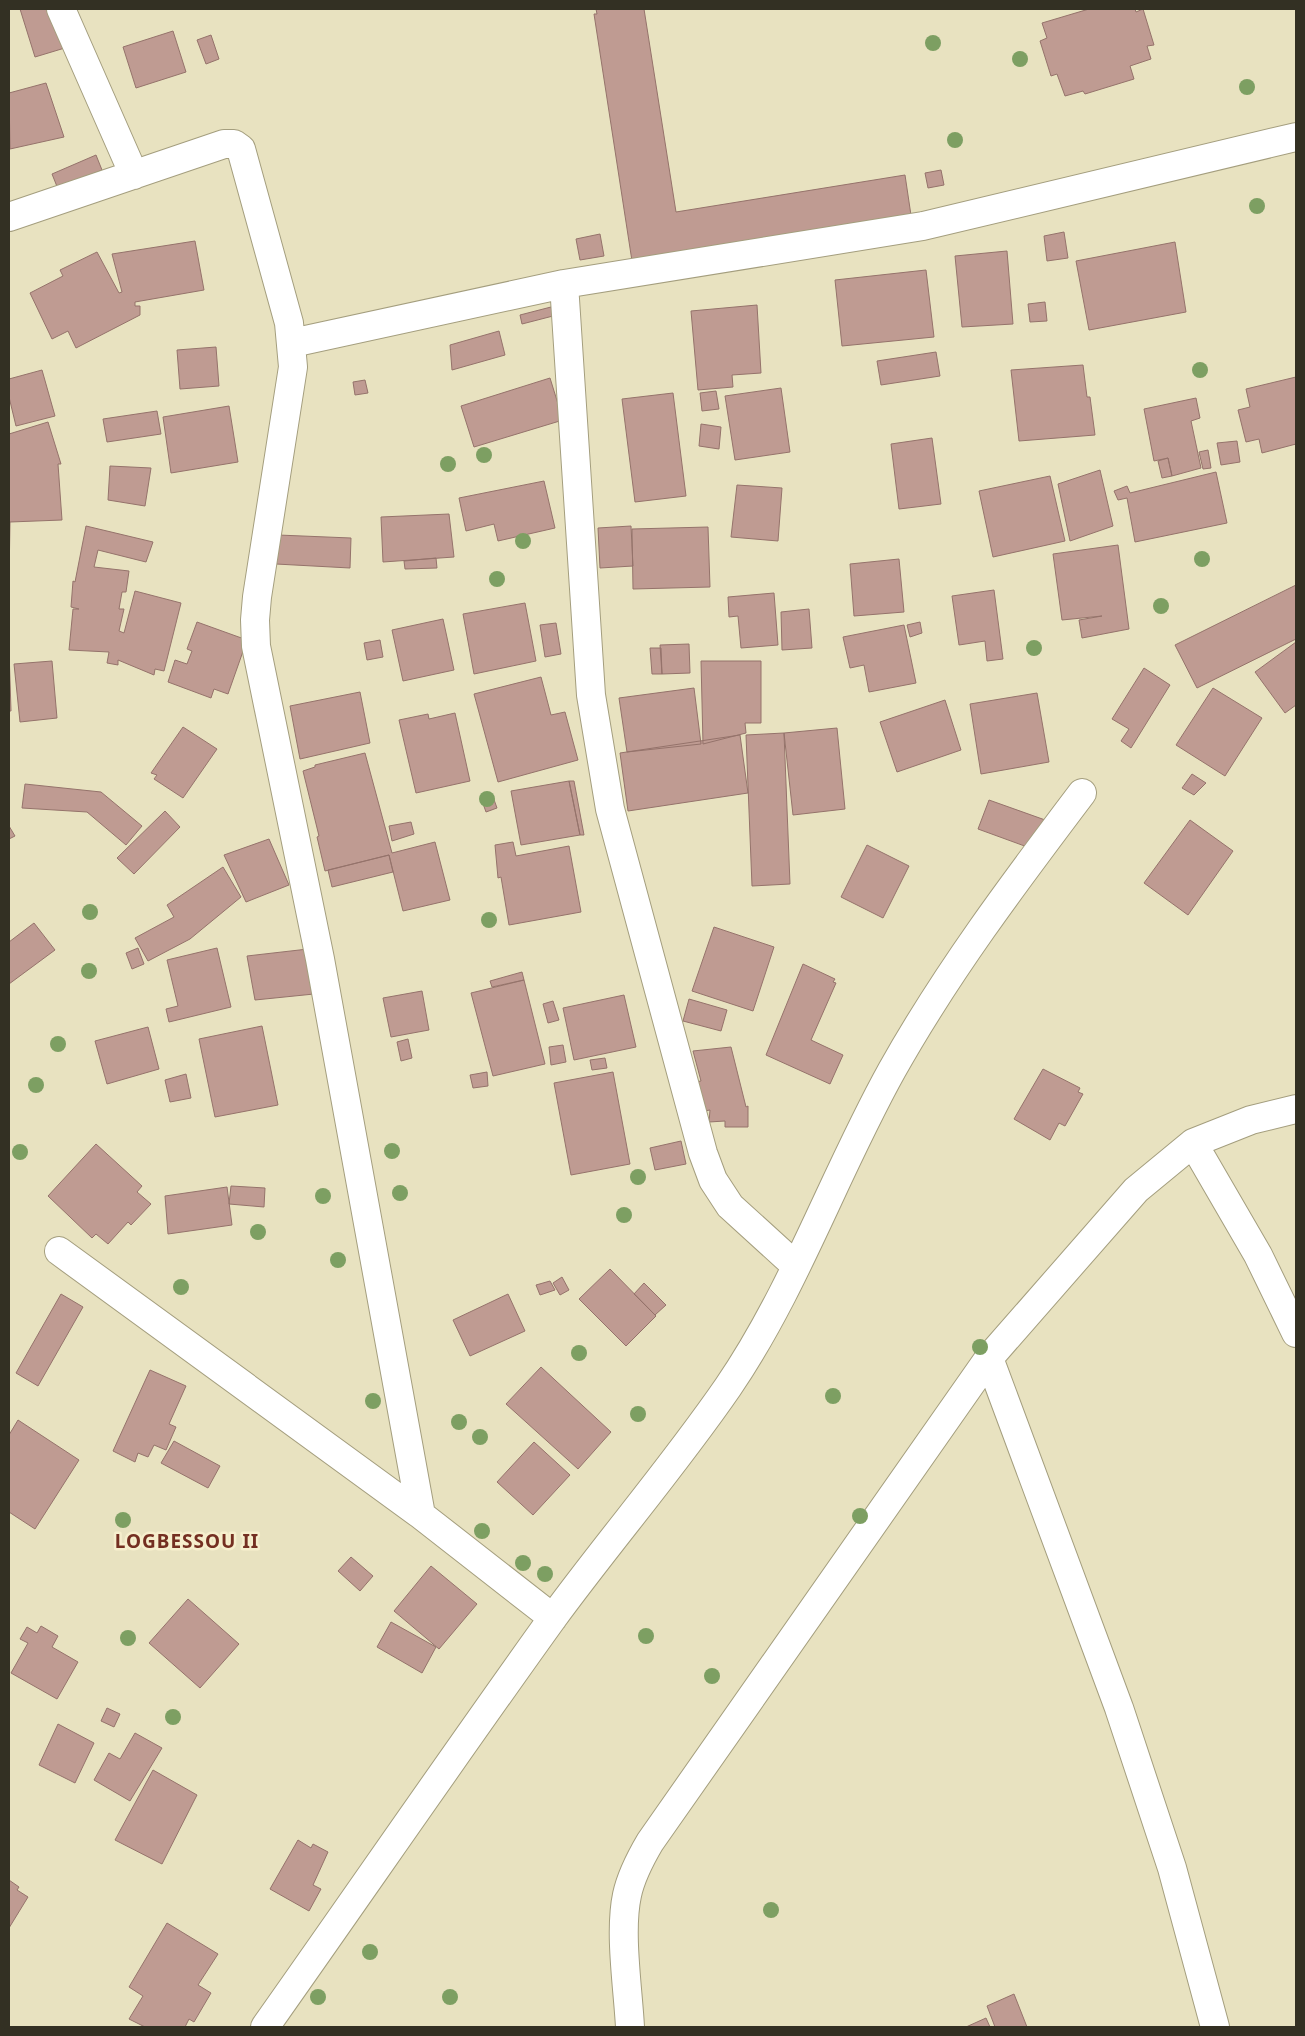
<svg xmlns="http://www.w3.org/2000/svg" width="1305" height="2036" viewBox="0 0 1305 2036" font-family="'Noto Sans',sans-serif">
	<rect width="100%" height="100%" fill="#e8e2c0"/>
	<path fill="#bf9b92" stroke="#95736b" d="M20 9H67L78 44 35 57Z
		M596 9H644L676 212 905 175 912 222 632 261 594 14H597Z
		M1089 9H1135L1136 12 1143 9 1154 45 1147 46 1151 59 1130 66 1134 79 1085 94 1083 91 1065 96 1057 74 1051 76 1040 41 1047 38 1042 23Z
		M173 31 186 72 136 88 123 47Z
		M211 35 219 59 206 64 197 40Z
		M46 83 64 137 10 149 9 93Z
		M96 155 102 170 58 189 52 174Z
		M941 170 944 185 928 188 925 173Z
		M1064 232 1068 258 1047 261 1044 236Z
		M600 234 604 256 580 260 576 239Z
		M195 241 204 290 135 302V306H140V315L76 348 68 331 52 339 30 293 63 276 60 270 97 252 119 293 122 292 112 254Z
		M1175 242 1186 312 1089 330 1076 261Z
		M1007 251 1013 324 962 327 955 256Z
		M926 270 934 337 842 346 835 280Z
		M1045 302 1047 321 1030 322 1028 304Z
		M757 305 761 373 732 375 733 387 698 390 691 311Z
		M551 307 553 316 522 324 520 315Z
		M499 331 505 355 452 370 450 345Z
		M216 347 219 386 180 389 177 350Z
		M936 352 940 376 881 385 877 361Z
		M1083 365 1087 397H1090L1095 435 1019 441 1011 370Z
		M42 370 55 416 16 426 9 397V379Z
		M1296 377V444L1262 453 1259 439 1246 442 1238 410 1250 407 1246 389Z
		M550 378 563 420 474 447 461 406Z
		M365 380 368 393 355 395 353 382Z
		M781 388 790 452 735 460 725 396Z
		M716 391 719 409 702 411 700 393Z
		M673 393 686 496 635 502 622 399Z
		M1196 398 1200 418 1191 421 1201 468 1172 476 1168 458 1154 461 1144 409Z
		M229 406 238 462 171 473 163 417Z
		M157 411 161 434 107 442 103 419Z
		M48 422 61 464H58L62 520 10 522 9 579V434Z
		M701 424 721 427 719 449 699 446Z
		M932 438 941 504 899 509 891 444Z
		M1237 441 1240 462 1221 465 1217 443Z
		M1208 450 1211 468 1203 469 1199 452Z
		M1168 458 1172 476 1162 478 1158 461Z
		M110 466 151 468 145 506 108 500Z
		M1100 470 1113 526 1070 541 1058 484Z
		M1216 472 1227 523 1135 542 1127 498 1118 500 1114 491 1127 486 1130 493Z
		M1050 476 1065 541 993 557 979 491Z
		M544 481 555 528 498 541 494 524 466 531 459 498Z
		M737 485 782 488 778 541 731 537Z
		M449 514 454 557 383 562 381 517Z
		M86 526 153 542 146 562 98 550 94 567 129 571 126 592H122L119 609H124L119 631 124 633 135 591 181 603 164 671 155 669 154 675 118 660V665L107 663 109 652 69 650 73 609H79L71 607 73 581 75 582Z
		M631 526 633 566 600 568 598 528Z
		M708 527 710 587 633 589 632 529Z
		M278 535 351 538 350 568 276 564Z
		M1118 545 1129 629 1082 638 1079 620 1102 616 1062 620 1053 554Z
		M436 558 437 568 405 569 404 561Z
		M899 559 904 612 854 616 850 564Z
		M1296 585V639L1197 688 1175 645Z
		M994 590 1003 659 987 661 985 641 959 645 952 596Z
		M774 593 778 645 741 648 738 616 729 617 728 597Z
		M525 603 536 661 474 674 463 614Z
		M809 609 812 648 782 650 781 612Z
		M443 619 454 670 403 681 392 630Z
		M197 622 247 640 228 694 214 689 211 698 168 682 175 660 187 664 192 651 187 649Z
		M920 622 922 633 910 637 907 625Z
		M556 623 561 654 545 657 540 625Z
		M904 625 916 683 869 692 864 665 850 668 843 637Z
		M380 640 383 657 367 660 364 643Z
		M1296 642V705L1285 713 1255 672Z
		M689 644 690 673 662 674 660 645Z
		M650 648H661L662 674H652Z
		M9 650 11 711H9Z
		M52 661 57 718 20 722 14 664Z
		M701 661H761V723H745L746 733 703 744Z
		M1144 668 1170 685 1131 748 1121 741 1129 729 1112 719Z
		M541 677 551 715 565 712 578 760 498 782 474 694Z
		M694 688 701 744 627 752 619 698Z
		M1213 688 1262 718 1225 776 1176 745Z
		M360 692 370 743 300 759 290 706Z
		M1037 693 1049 762 981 774 970 704Z
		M945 700 961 750 897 772 880 722Z
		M455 713 470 781 416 793 399 720 428 714 429 719Z
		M183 727 217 749 183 798 154 779 157 775 151 773Z
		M837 728 845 809 793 815 784 733Z
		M784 733 790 884 752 886 746 735Z
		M740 735 748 793 628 811 620 753Z
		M365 753 392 853 435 842 450 900 403 911 389 855 325 871 317 837 319 836 303 771 315 767V765Z
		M1192 774 1206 783 1194 795 1182 788Z
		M569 781 580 835 521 845 511 791Z
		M569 781H574L584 835H580Z
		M25 784 101 792 142 826 126 845 87 812 22 808Z
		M492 794 497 808 486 812 481 798Z
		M989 800 1062 826 1052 856 978 829Z
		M165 811 180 827 134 874 117 858Z
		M1190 820 1233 851 1188 915 1144 883Z
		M411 822 414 834 392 841 389 826Z
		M9 826 15 836 9 839Z
		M269 839 289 885 246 902 224 855Z
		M513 842 516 856 569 846 581 912 509 925 501 877 498 878 495 845Z
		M867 845 909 866 883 918 841 897Z
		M389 855 393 872 332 887 328 870Z
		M223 867 241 897 190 939 148 961 135 938 174 917 167 905Z
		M34 923 55 950 9 984V942Z
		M714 927 774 947 753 1011 692 991Z
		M138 948 144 964 132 969 126 953Z
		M217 948 231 1007 169 1022 166 1009 178 1006 167 960Z
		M308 949 314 994 255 1000 247 956Z
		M803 964 835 979 833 982 836 983 811 1040 843 1055 830 1084 766 1055Z
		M522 972 524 980 492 987 490 981Z
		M524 980 545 1064 493 1076 471 993Z
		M422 991 429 1030 391 1037 383 998Z
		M624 995 636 1047 574 1060 563 1008Z
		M689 999 727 1010 721 1031 683 1021Z
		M553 1001 559 1020 548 1023 543 1004Z
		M262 1026 278 1105 215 1117 199 1039Z
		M148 1027 159 1069 107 1084 95 1041Z
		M408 1039 412 1058 401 1061 397 1042Z
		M563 1045 566 1062 551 1065 549 1047Z
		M731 1047 746 1107 748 1106V1127H725V1121L709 1122 710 1110 704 1111 696 1082 701 1081 693 1051Z
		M605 1058 607 1068 592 1070 590 1060Z
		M1043 1069 1080 1088 1078 1092 1083 1094 1065 1126 1059 1123 1050 1140 1014 1119Z
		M487 1072 488 1086 473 1088 470 1075Z
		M613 1072 630 1164 571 1175 554 1083Z
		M186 1074 191 1098 170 1102 165 1080Z
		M681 1141 686 1164 655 1170 650 1148Z
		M96 1144 142 1186 137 1192 151 1204 131 1225 128 1222 108 1244 96 1234 92 1238 48 1196Z
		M231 1186 265 1188 264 1207 229 1204Z
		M227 1187 232 1225 168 1234 165 1196Z
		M610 1269 656 1316 626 1346 579 1299Z
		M562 1277 569 1290 560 1295 553 1283Z
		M550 1281 555 1290 540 1295 536 1285Z
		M644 1283 666 1305 655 1315 634 1294Z
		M61 1294 83 1307 38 1386 16 1373Z
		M508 1294 525 1331 470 1356 453 1320Z
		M541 1367 611 1432 578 1469 506 1404Z
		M150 1370 186 1386 169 1424 176 1427 166 1450 154 1445 148 1457 138 1453 135 1462 113 1451Z
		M18 1420 79 1460 35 1529 9 1512V1435Z
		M174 1441 220 1466 208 1488 161 1463Z
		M534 1442 570 1475 533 1515 497 1482Z
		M351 1557 373 1576 360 1591 338 1571Z
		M431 1566 477 1604 439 1649 394 1611Z
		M188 1599 239 1644 200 1688 149 1643Z
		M391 1622 436 1647 422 1673 377 1647Z
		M41 1626 58 1636 52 1647 78 1662 57 1699 11 1673 28 1643 20 1639 27 1627 37 1633Z
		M107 1708 120 1714 114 1727 101 1721Z
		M58 1724 94 1743 75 1783 39 1765Z
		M135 1733 162 1748 130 1801 94 1780 109 1753 120 1759Z
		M153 1770 197 1795 162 1864 115 1840Z
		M298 1840 311 1848 313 1844 328 1852 313 1885 321 1889 309 1911 270 1889Z
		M9 1880 19 1887 17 1890 28 1897 9 1928Z
		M167 1923 218 1954 198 1985 211 1993 194 2022 189 2019 185 2027H145L129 2019 143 1996 129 1987Z
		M1014 1994 1027 2027H995L987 2006Z
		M986 2018 990 2027H966Z"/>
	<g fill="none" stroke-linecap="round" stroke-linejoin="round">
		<defs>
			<path id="minor" d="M61 9 134 175
				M9 217 224 144H234L241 149 289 323 293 367 257 597 255 620 256 646 320 959 421 1515
				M564 284 591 695 610 809 703 1153 713 1180 730 1206 796 1266
				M292 343 564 284 923 226 1296 137
				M1193 1143 1258 1255 1296 1333
				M59 1251 421 1515 553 1618
				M989 1358 1119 1708 1172 1868 1215 2027
				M265 2027C361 1891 455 1754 552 1619 609 1541 673 1467 728 1387 795 1289 834 1174 892 1070 947 972 1014 883 1082 793
				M630 2027C628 1989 619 1932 627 1895 631 1876 640 1859 650 1842L989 1358 1136 1190 1193 1143 1251 1120 1296 1109"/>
		</defs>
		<use href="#minor" stroke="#a49e7e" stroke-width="30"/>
		<use href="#minor" stroke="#fff" stroke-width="28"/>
	</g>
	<g fill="#7d9f62">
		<circle cx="933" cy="43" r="8"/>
		<circle cx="1020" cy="59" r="8"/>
		<circle cx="1247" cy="87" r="8"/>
		<circle cx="955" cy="140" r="8"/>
		<circle cx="1257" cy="206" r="8"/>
		<circle cx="1200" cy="370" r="8"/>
		<circle cx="484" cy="455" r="8"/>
		<circle cx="448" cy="464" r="8"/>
		<circle cx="523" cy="541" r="8"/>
		<circle cx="1202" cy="559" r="8"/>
		<circle cx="497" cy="579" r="8"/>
		<circle cx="1161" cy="606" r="8"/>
		<circle cx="1034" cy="648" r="8"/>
		<circle cx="487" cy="799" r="8"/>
		<circle cx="90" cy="912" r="8"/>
		<circle cx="489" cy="920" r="8"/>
		<circle cx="89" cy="971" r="8"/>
		<circle cx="58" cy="1044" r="8"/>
		<circle cx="36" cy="1085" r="8"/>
		<circle cx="392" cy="1151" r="8"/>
		<circle cx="20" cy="1152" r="8"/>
		<circle cx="638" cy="1177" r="8"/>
		<circle cx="400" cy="1193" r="8"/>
		<circle cx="323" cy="1196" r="8"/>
		<circle cx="624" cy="1215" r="8"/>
		<circle cx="258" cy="1232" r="8"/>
		<circle cx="338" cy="1260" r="8"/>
		<circle cx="181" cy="1287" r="8"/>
		<circle cx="980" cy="1347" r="8"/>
		<circle cx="579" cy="1353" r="8"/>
		<circle cx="833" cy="1396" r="8"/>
		<circle cx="373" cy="1401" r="8"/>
		<circle cx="638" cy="1414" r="8"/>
		<circle cx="459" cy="1422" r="8"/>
		<circle cx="480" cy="1437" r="8"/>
		<circle cx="860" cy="1516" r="8"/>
		<circle cx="123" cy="1520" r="8"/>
		<circle cx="482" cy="1531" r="8"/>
		<circle cx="523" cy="1563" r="8"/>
		<circle cx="545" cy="1574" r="8"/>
		<circle cx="646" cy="1636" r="8"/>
		<circle cx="128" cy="1638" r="8"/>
		<circle cx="712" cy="1676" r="8"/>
		<circle cx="173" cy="1717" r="8"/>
		<circle cx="771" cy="1910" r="8"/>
		<circle cx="370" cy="1952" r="8"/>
		<circle cx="318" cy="1997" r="8"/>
		<circle cx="450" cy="1997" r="8"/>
	</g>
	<g text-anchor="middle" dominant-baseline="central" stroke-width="5" stroke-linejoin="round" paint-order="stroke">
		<g font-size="19" font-weight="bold" letter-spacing="1" fill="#742f21" stroke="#f6efcd">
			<text x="187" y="1541">LOGBESSOU II</text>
		</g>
	</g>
	<rect width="1305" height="2036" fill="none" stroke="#333023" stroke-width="20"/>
</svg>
